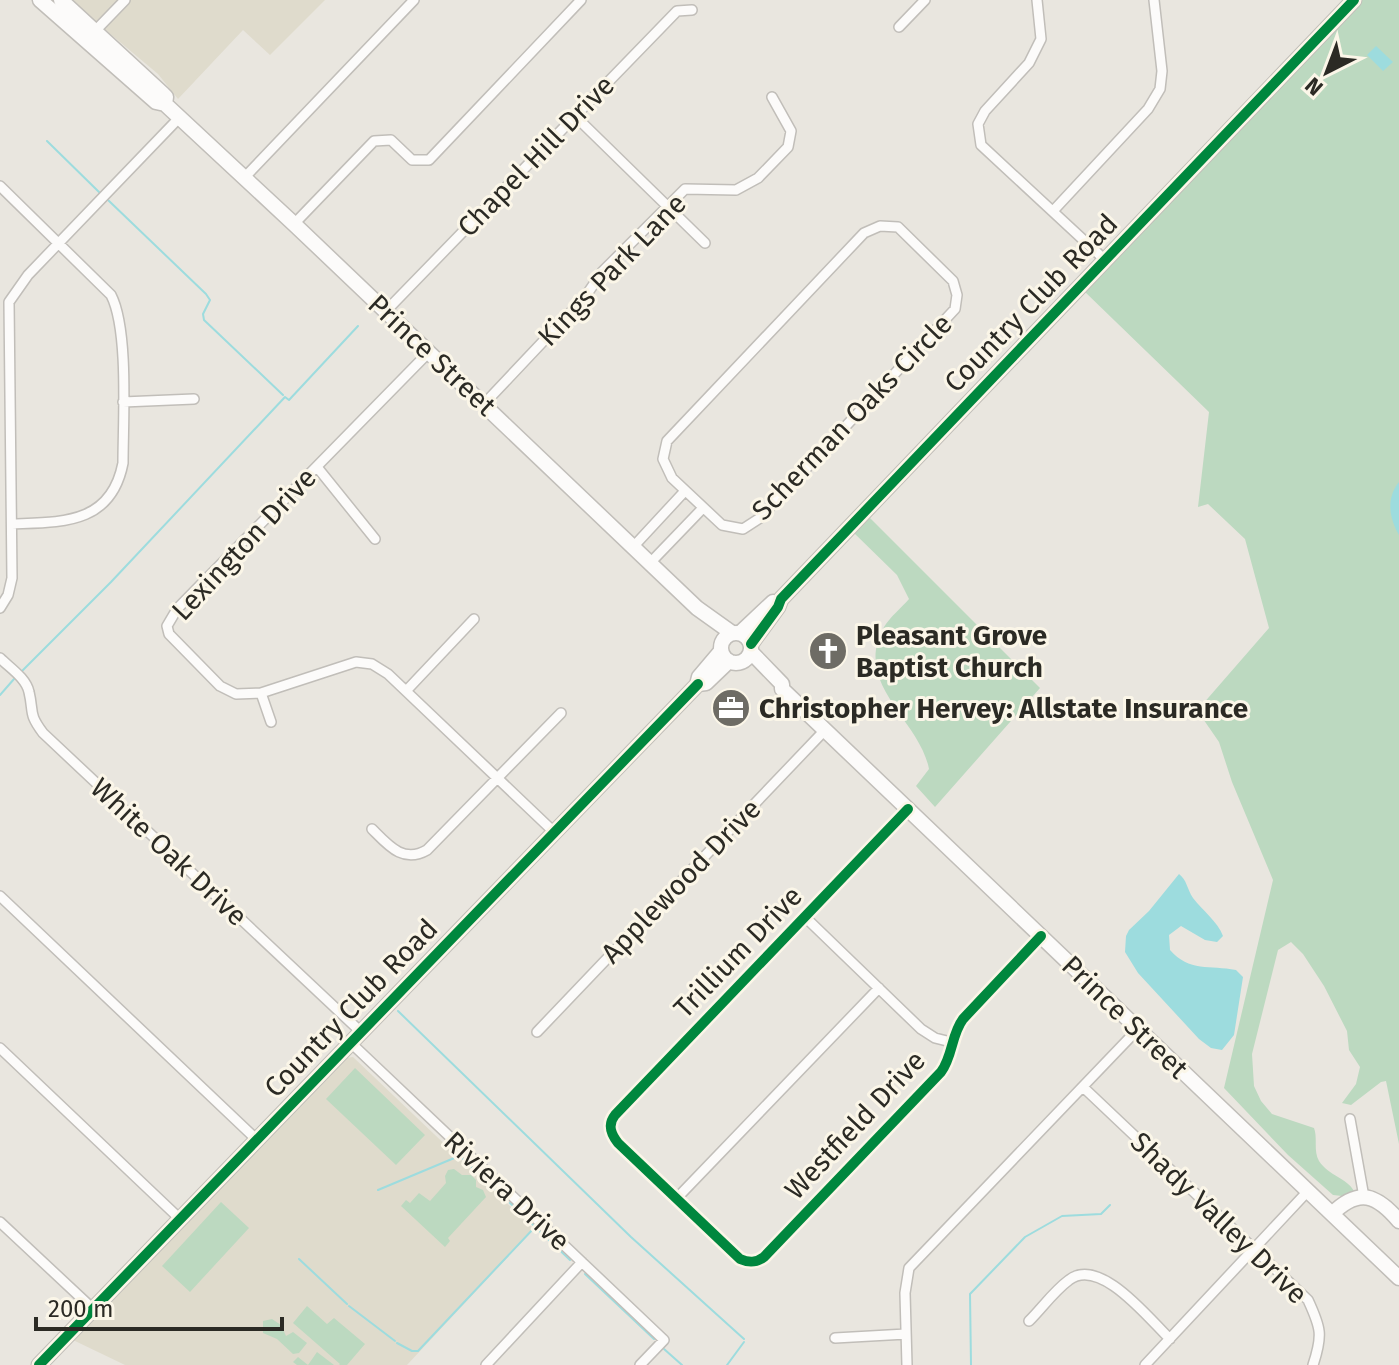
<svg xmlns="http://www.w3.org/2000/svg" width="1399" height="1365" viewBox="0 0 1399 1365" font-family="'Fira Sans',sans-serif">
	<rect width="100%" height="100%" fill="#e9e6df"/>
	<path fill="#dfdbcc" d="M70 0H325L270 55 243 30 178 99 158 74Z
		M353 1057 534 1229 407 1365H125L73 1340 346 1058Z"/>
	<path fill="#bcd9c0" d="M1361 0H1399V1144L1386 1081 1381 1082 1351 1105 1342 1103 1356 1084 1360 1067 1349 1050 1347 1031 1324 986 1303 954 1291 942 1278 950 1252 1054 1254 1086 1261 1101 1272 1114 1314 1128C1318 1139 1313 1150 1319 1161 1329 1176 1347 1178 1354 1191L1342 1196 1333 1195 1288 1155 1224 1088 1273 880 1232 782 1219 742 1199 713 1202 705 1269 628 1245 539 1208 504 1198 507 1209 412 1084 291Z
		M870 518 1040 688 935 807 916 786 929 769C920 720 852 684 884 627 890 617 901 608 909 599L897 575 854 533Z
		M355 1068 425 1135 396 1165 326 1099Z
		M454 1169 462 1175H471L476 1180V1187L483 1190 486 1197 448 1238 450 1241 445 1247 401 1206 406 1200 410 1203 419 1193 430 1201 446 1183 445 1176 448 1170Z
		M221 1202 249 1228 190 1292 162 1266Z
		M307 1306 327 1324 334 1318 365 1344 347 1365H339L340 1364 293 1323Z
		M272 1319 281 1325 286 1336 293 1332 307 1343 299 1353 293 1354 277 1339 263 1333V1321Z
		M317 1352 334 1365H297L293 1362 298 1357 308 1365Z"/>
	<path fill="#9ddcde" d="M1376 46 1393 62 1383 71 1367 55Z
		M1399 482V535C1389 518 1386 498 1399 482Z
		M1179 874C1187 880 1187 889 1193 898 1202 910 1218 922 1223 936L1217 942 1205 940 1181 926 1169 935 1170 950C1189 972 1210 965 1236 970L1243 977 1234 1035 1222 1050 1211 1048 1199 1039 1138 973 1125 952 1126 936 1129 930 1149 911Z"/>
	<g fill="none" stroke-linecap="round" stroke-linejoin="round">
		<path stroke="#9ddcde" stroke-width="2" d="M47 141 100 193
			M108 200 206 294 210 300 203 314 204 320 283 395
			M22 671 111 582 285 397 289 400 358 326
			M0 695 14 679
			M398 1011 631 1237 744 1339
			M456 1152 501 1195
			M378 1190 459 1156
			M510 1203 519 1211
			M527 1219 570 1260
			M299 1259 347 1304
			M585 1274 654 1339
			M349 1306 395 1341
			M397 1343 412 1351H418L535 1227
			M664 1349 682 1365
			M727 1365 744 1342
			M971 1365 970 1294 1025 1237 1062 1216 1101 1214 1110 1205"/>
		<defs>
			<path id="street" d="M1037 0 1041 39 1029 63 985 111 978 124 981 145 1105 260
				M899 27 925 0
				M96 30 125 0
				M574 115 705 243
				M244 178 414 0
				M0 186 111 295C129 330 123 421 123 463 111 525 61 522 12 524
				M1053 211 1148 109 1160 89 1162 71 1154 0
				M294 224 374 141 391 140 412 160H429L581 0
				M880 226 898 227 953 281 957 295 955 309 760 518 743 529 722 525 672 478 663 459 667 441 864 233Z
				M385 312 677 11 692 10
				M428 353 177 609 167 626 169 634 220 686 236 694 261 693 356 662 372 664 388 674 554 832
				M123 402 194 399
				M484 404 585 297 602 272 685 189 736 190 758 178 788 147 791 131 772 97
				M317 467 375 539
				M634 546 684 492
				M651 562 703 508
				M0 608 8 595 12 578 9 302 28 275 179 118
				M0 658C10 668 26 678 29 692 34 713 28 713 43 733L361 1032
				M406 691 474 619
				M261 693 271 722
				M908 809 615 1115C607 1125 611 1134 618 1143L740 1259C749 1263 756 1263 764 1257L941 1072C953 1056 951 1035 963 1019L1041 936
				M372 829C388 845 403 864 427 850L561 713
				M0 896 257 1140
				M805 917 921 1029 935 1038 951 1042
				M537 1032 825 730
				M351 1043 664 1340 640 1365
				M0 1048 180 1219
				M1083 1087 1308 1300C1321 1328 1323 1335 1313 1365
				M1350 1119 1364 1197
				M677 1198 879 988
				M0 1222 93 1309
				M1029 1321C1042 1308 1054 1291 1069 1280 1100 1256 1149 1319 1170 1339
				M835 1338 906 1334
				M486 1365 582 1262
				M907 1365 905 1293 909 1268 1138 1029
				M1145 1365 1308 1191"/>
			<path id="secondary" d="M40 0 156 102 165 104 294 224 697 608 732 633
				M61 0 163 94 166 97 165 104
				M721 648a15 15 0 1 1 30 0a15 15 0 1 1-30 0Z
				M740 633 773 602
				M751 644 778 607 781 599 1354 0
				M751 652 782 684V689L1399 1278
				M698 684 706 683 729 661
				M1332 1214C1359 1187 1377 1195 1399 1221
				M39 1365 697 685 699 677 721 651"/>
		</defs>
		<use href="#street" stroke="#c1beb9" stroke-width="12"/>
		<use href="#secondary" stroke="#c1beb9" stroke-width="17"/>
		<use href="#street" stroke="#fcfbfa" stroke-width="9"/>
		<use href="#secondary" stroke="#fcfbfa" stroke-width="14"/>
		<defs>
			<path id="cycleway" d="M751 644 778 607 781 599 1354 0
				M908 809 615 1115C607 1125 611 1134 618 1143L740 1259C749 1263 756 1263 764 1257L941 1072C953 1056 951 1035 963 1019L1041 936
				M39 1365 698 684"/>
		</defs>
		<use href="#cycleway" stroke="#fbf6e8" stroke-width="15"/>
		<use href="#cycleway" stroke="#00873e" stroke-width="10"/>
	</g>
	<defs>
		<symbol id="church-disc" viewBox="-11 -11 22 22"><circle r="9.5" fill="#6e6c65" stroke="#fbf6e8"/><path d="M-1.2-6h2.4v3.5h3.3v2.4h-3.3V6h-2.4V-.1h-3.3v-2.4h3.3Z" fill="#fff"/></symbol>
		<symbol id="office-disc" viewBox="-11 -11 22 22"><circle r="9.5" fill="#6e6c65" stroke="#fbf6e8"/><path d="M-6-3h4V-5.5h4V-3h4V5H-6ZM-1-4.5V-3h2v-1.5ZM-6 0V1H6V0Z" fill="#fff"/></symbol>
	</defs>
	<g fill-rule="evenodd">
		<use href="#church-disc" x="806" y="629" width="44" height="44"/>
		<use href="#office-disc" x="709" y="686" width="44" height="44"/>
	</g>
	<g text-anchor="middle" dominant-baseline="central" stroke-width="6" stroke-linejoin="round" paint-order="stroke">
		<g font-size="28" fill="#2b2a24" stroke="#fbf6e8">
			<text transform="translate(536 156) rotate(-46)">Chapel Hill Drive</text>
			<text transform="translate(612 270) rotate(-46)">Kings Park Lane</text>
			<text transform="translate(1031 303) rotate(-46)">Country Club Road</text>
			<text transform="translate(432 355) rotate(43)">Prince Street</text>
			<text transform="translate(852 417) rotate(-46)">Scherman Oaks Circle</text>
			<text transform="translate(244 544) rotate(-47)">Lexington Drive</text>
			<text transform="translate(169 852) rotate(43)">White Oak Drive</text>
			<text transform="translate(681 881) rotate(-46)">Applewood Drive</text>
			<text transform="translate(738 952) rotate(-46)">Trillium Drive</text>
			<text transform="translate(351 1008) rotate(-46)">Country Club Road</text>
			<text transform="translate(1125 1017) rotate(44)">Prince Street</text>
			<text transform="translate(855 1125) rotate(-47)">Westfield Drive</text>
			<text transform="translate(507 1191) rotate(43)">Riviera Drive</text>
			<text transform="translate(1219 1218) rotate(44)">Shady Valley Drive</text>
		</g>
		<g font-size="28" font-weight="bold" fill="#2b2a24" stroke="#fbf6e8" text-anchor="start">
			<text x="856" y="635">Pleasant Grove<tspan x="856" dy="32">Baptist Church</tspan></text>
			<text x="759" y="708">Christopher Hervey: Allstate Insurance</text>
		</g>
	</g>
	<g transform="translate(1327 72) rotate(222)" stroke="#fbf6e8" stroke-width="6" paint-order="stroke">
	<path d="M0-6L14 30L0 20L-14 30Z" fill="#2b2a24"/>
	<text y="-12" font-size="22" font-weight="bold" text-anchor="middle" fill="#2b2a24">N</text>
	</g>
	<path d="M36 1317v12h246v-12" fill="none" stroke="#2b2a24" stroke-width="4"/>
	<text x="48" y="1317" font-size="24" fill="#2b2a24" stroke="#fbf6e8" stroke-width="6" paint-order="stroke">200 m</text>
</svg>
